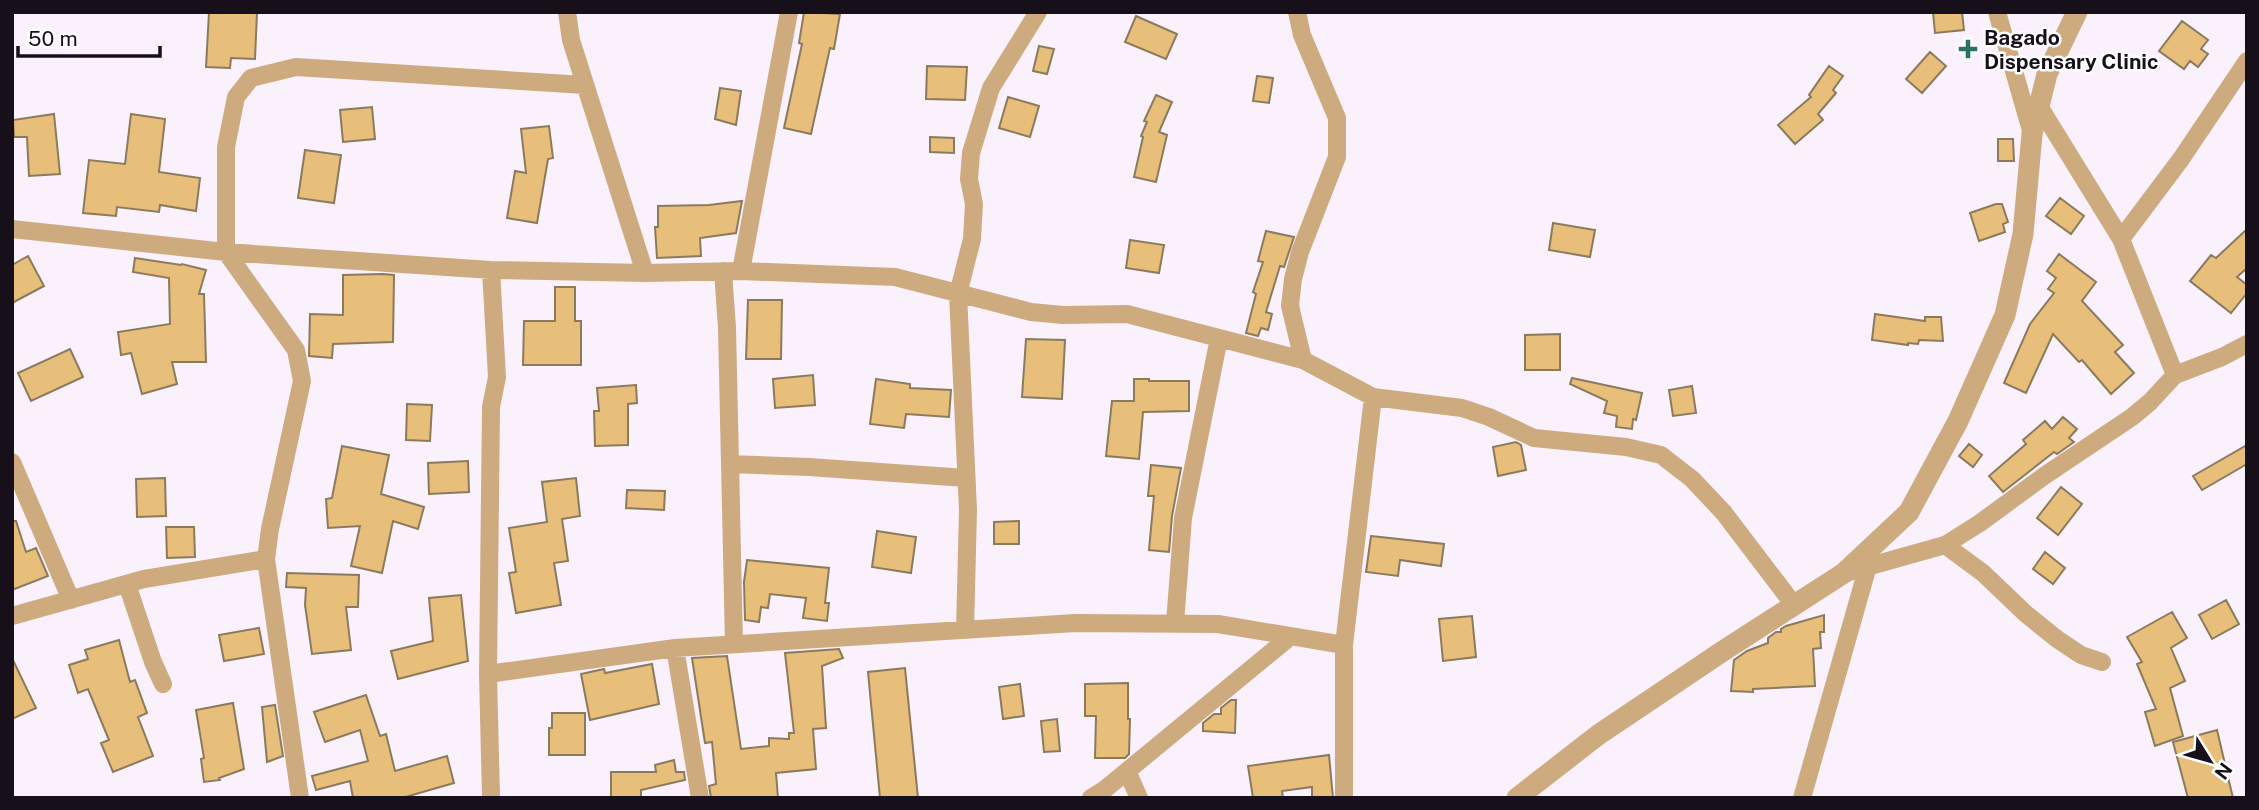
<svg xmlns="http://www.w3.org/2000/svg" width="2259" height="810" viewBox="0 0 2259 810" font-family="'Public Sans',sans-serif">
	<rect width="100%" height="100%" fill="#faf1fd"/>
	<path fill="#e8be7b" stroke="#8c7a5d" stroke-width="2" d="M209 12H257L255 59 231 58 230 68 206 67Z
		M804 12 840 14 834 49 830 48 811 134 784 128 802 44 799 43Z
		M1933 12H1962L1964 30 1935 33Z
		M1136 16 1177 34 1166 59 1125 42Z
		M2182 21 2208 40 2201 49 2208 54 2198 67 2190 61 2184 69 2159 51Z
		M1039 46 1054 49 1047 74 1033 71Z
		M1930 52 1946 66 1922 93 1906 79Z
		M927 66 967 67 965 100 926 99Z
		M1829 66 1843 76 1833 90 1836 93 1818 114 1823 120 1795 144 1778 125 1811 97 1809 95Z
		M1257 76 1273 78 1269 103 1253 101Z
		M720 88 741 91 736 125 715 119Z
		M1156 95 1172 102 1159 132 1167 135 1156 182 1134 177 1143 137 1141 136 1147 122 1144 121Z
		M1008 97 1039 106 1030 137 999 128Z
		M372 107 375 139 343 142 340 110Z
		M54 114 60 174 29 176 27 137H14L13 120Z
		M131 114 165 119 159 172 200 178 196 211 160 205 159 212 117 207 116 216 83 213 89 160 125 164Z
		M549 126 553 158 548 159 537 223 507 218 515 171 526 173 521 129Z
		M930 137 954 138V153L930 152Z
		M1998 139H2013L2014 161H1998Z
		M305 150 341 155 334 203 298 198Z
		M2060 198 2084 216 2071 234 2046 216Z
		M742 201 736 233 700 238 701 256 657 258 655 227H658V206L709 205Z
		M1996 204H2002L2008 222 2003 224 2005 232 1979 241 1970 213Z
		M1553 223 1595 230 1590 257 1549 250Z
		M2247 229V268L2237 277 2247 285V293L2231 313 2190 281 2211 255 2216 258Z
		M1266 231 1294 237 1284 267 1280 266 1266 312 1272 314 1268 330 1261 328 1258 336 1246 333 1256 294 1253 292 1263 262 1258 261Z
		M1130 240 1164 245 1159 273 1126 268Z
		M2059 254 2096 282 2082 301 2123 345 2115 352 2134 373 2111 394 2082 360 2079 362 2053 334 2026 393 2004 383 2030 324 2054 293 2048 289 2056 278 2047 271Z
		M28 256 44 286 12 303V265Z
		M135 258 181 265 182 264 206 270 199 294H204L206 362H172L177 384 142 394 131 353 121 355 118 332 170 324 169 278 133 272Z
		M383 274 394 275 393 342 333 344 332 358 309 356 310 314 343 315V275Z
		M555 287H575V321H581V365H523L524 321H555Z
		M748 300H782L781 359H746Z
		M1875 314 1925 321V317H1941L1943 341 1919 340 1918 344 1908 343V345L1872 340Z
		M1560 334V370H1525V335Z
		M1026 339 1065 340 1062 399 1022 397Z
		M70 349 83 377 31 401 18 373Z
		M813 375 815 405 775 408 773 379Z
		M1572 378 1642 393 1636 420 1633 419 1632 429 1616 427 1617 416 1604 413 1607 401 1570 384Z
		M876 379 910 384V388L951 390 949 417 906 414 904 428 870 424Z
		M1134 379H1149V381H1189V411L1143 412 1139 459 1106 456 1112 401H1134Z
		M636 385 637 403 628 404V445L595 446 594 411H599L597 388Z
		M1692 386 1696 413 1673 416 1669 390Z
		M407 404 432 405 430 441 406 440Z
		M2063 417 2077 429 2069 438 2074 442 2057 454 2054 452 2003 492 1989 476 2026 444 2023 440 2045 421 2052 429Z
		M1516 442 1521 445 1526 470 1498 476 1493 447Z
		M1969 444 1982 455 1973 467 1959 456Z
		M2247 445V464L2202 490 2193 476Z
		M342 446 389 455 381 494 424 507 418 529 393 521 382 573 351 566 360 526 328 528 326 499 332 498Z
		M468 461 469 492 429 494 428 463Z
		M1151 465 1181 468 1172 516 1169 552 1149 550 1154 496H1148Z
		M165 478 166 516 137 517 136 479Z
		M576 478 580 516 562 519 568 561 554 563 561 605 516 613 509 573 516 572 509 528 547 522 542 482Z
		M2061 487 2082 504 2058 535 2037 518Z
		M627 490 665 491 664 510 626 508Z
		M12 521H16L26 552 36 548 48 576 12 590Z
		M1019 521V544H994V522Z
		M166 527H194L195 557 167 558Z
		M877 531 916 537 911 573 872 567Z
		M1371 536 1444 544 1441 566 1400 560 1398 576 1366 572Z
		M2045 552 2065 568 2053 584 2033 569Z
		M747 560 829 568 825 603H829L827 621 803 618 806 598 770 594 768 608 761 607 759 622 745 620 744 582Z
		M287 573 359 575 358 607H346L351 650 312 654 305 605 306 588 286 587Z
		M461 595 468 661 398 679 391 651 433 641 429 598Z
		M2226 600 2239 624 2212 639 2199 615Z
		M2172 612 2187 638 2171 648 2185 681 2170 688 2183 736 2155 746 2145 712 2156 709 2137 664 2142 662 2127 637Z
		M1824 615V632H1820L1821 648 1813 649 1815 686 1753 689V692L1731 691 1734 660 1747 651 1768 643V638L1776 632H1781V629L1786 626Z
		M1472 616 1476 657 1443 661 1439 619Z
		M259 628 264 654 224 661 219 635Z
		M119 640 130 682 135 680 147 713 138 717 153 756 113 772 101 743 109 740 88 689 78 693 69 665 88 659 85 650Z
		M839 649 843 658 822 666 826 728 813 729 816 769 776 773 778 798H711L709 786 716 784 712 742 705 743 692 658 727 656 741 749 769 746V738L789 739V733H794L785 653Z
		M12 658 36 708 12 719Z
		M652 664 659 704 590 720 581 674 604 669 605 673Z
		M905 668 918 798H880L868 672Z
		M1128 683V719H1130L1129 754 1125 758H1095L1096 716H1085V684Z
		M1020 684 1024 716 1003 719 999 687Z
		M366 695 380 736 386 734 395 771 447 756 454 783 402 798H353L350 781 316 790 312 776 368 761 360 730 325 742 314 712Z
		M1231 700H1236L1235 733 1203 731V723L1214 714H1221V708Z
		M233 703 244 769 219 778 220 780 204 782 201 759 204 758 196 710Z
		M275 705 283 756 267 762 262 707Z
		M552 713H585V755H549V728H552Z
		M1057 719 1060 751 1044 752 1041 721Z
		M2217 730 2233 798H2188L2173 742Z
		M1329 755 1333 798H1312V787L1282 791 1283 798H1253L1248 766Z
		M674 760 676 772H684L685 780 641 790V798H611V772H656L655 765Z"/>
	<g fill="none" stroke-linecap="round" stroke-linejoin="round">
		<path stroke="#cdab7f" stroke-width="18" d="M567 12 571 40 645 273
			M1297 12 1302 35 1337 118V157L1300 252 1293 279 1290 306 1303 360
			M1997 12 2032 134
			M2039 106 2121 239 2175 375
			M12 229 226 252 491 270 645 273 741 271 895 277 1031 312 1063 315 1127 314 1303 360 1373 397 1462 408 1489 417 1534 438 1626 447 1661 455 1692 479 1724 513 1794 605
			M2121 239 2181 159 2247 61
			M491 270 497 377 491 407 488 674 491 798
			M723 271 727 328 734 644
			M741 271 789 12
			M12 462 71 600
			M730 464 809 467 966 478
			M1945 545 1983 573 2026 614 2057 639 2081 655 2102 662
			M1845 573 1945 545 1980 523 2044 476 2132 417 2150 402 2175 375 2222 357 2247 344
			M127 584 153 662 163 684
			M12 616 144 579 266 559
			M1175 623 1183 518 1219 338
			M965 630 968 510 958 294 972 239 974 204 969 179 971 153 991 88 1038 12
			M675 648 700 798
			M488 674 675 648 1075 623 1218 624 1344 645
			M1127 771 1139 798
			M300 798 266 559 270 529 302 381 296 350 226 252V147L236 97 251 78 296 67 585 85
			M1091 798 1104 790 1291 636
			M1344 798V645L1373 397
			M1802 798 1868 566"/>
		<path stroke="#cdab7f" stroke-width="21" d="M1517 798 1598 735 1723 651 1844 573 1909 512 1958 421 2005 315 2023 234 2032 134 2047 74 2077 12"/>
	</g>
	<path fill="#297067" stroke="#fff" stroke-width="2.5" d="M1964.5 38.5h7v7h7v7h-7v7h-7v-7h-7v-7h7z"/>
	<g text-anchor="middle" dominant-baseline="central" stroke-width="5" stroke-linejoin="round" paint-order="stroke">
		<g font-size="21" font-weight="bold" fill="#17101b" stroke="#fff" text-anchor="start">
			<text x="1984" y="37">Bagado<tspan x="1984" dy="24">Dispensary Clinic</tspan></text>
		</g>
	</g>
	<rect width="2259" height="810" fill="none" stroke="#17101b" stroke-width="28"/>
	<g transform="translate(2210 761) rotate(127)" stroke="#ffffff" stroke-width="5" paint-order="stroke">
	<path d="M0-5L12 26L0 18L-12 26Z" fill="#17101b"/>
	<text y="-10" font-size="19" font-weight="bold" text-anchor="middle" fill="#17101b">N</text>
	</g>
	<path d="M18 46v10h142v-10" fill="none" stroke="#17101b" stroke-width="3.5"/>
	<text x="28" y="46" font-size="21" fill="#17101b" stroke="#ffffff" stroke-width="5" paint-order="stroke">50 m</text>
</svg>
